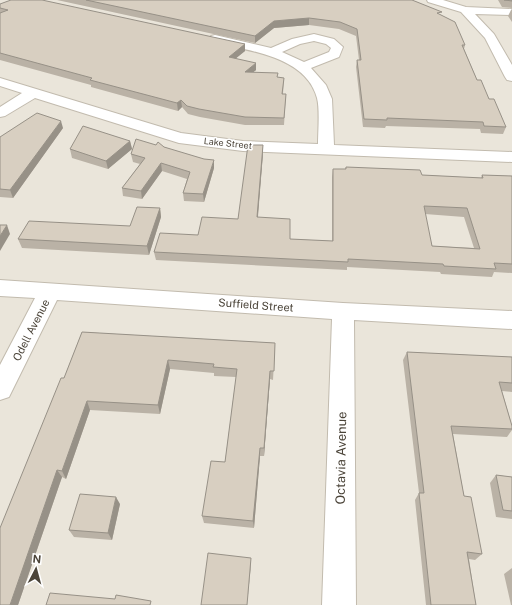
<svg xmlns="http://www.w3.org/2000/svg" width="512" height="605" viewBox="0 0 512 605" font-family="'Public Sans',sans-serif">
	<rect width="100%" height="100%" fill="#f6f3ec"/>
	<path fill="#eae5da" d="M0 0H512V605H0Z"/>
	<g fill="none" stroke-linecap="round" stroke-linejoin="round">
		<defs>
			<path id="street" d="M427 0H443L466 7 512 9V15L475 14 494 34 512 65V81L507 80 505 77 485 38 461 12 428 2Z
				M314 34 334 39 343 47 339 57 311 68 326 85 332 99 334 145 512 152V162L243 151 179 143 35 98 5 116 0 117V107L22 93 0 86V78L181 133 243 141 318 144C318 132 320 109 317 98 306 56 246 50 211 42L209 39 211 36 215 35 271 48 292 39ZM314 41 326 44 331 48 329 52 304 62 282 52 300 44Z
				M0 280 343 303 512 311V329L354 320 356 605H322L332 319 57 300 9 397 0 400V365L35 298 0 296Z"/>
		</defs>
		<use href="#street" stroke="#c2bbae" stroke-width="2"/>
		<use href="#street" fill="#fff" fill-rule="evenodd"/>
	</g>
	<path fill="#bab2a6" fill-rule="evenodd" d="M57 0H412L441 15 465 45 464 49 477 80 506 127 503 134 481 133 480 129 386 126 385 128 363 127 356 67 357 60H359L356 36 339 29 309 25 274 28 255 43Z
		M498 0H512V8L502 7Z
		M0 4 245 44V51L236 58 256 70 253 72 278 77 284 78 283 94H286L284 125H245L200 117 188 114 182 107 178 111 91 87V85L0 60Z
		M512 9V22L508 16 511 10Z
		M63 128 13 198 0 197V137Z
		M130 141 132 149 108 169 72 158 70 149Z
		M263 145V153L258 217 290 239 332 241V177L333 169H345L346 167 422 175 481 178 482 175 512 176V273L494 272 492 277 441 274 440 272 347 267V270L156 260 154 252 238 219ZM425 214 464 217 474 248 432 246Z
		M164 147 214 168 204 202 184 201 183 193 187 179 162 171 142 199 123 196 122 188 140 164 133 162 131 154Z
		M160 208 161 217 149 255 22 248 18 239 130 226Z
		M82 332 275 343 273 380 270 379 264 456H260L254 528 204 523 202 516 225 462 236 377 214 376V373L170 369 160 414 90 410 66 479 62 477 18 605H0L64 378Z
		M407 352 512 357V392L502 391 512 426V430L507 437 453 434 464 496 482 554 475 560 469 559 476 605H426L415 500 419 493 403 360Z
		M496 475 512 477V519L496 517 490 483Z
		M120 504 112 540 74 537 69 530Z
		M512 568V605H511L504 574Z"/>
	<path fill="#979187" d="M309 18V25L274 28 255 43V36L274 21Z
		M245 44V51L229 64V57Z
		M256 63V70L245 79V72Z
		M181 100 182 107 178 111 177 103Z
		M61 121 63 128 13 198 10 190Z
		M130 141 132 149 108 169 106 161Z
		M263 145V153L257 226V217Z
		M214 160V168L204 202 203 194Z
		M161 163 162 171 142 199 141 191Z
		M160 208 161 217 149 255 147 246Z
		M7 225 10 234 0 251V236Z
		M168 360 170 369 160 414 158 405Z
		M270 371V379L264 456V448Z
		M87 401 90 410 66 479 62 471Z
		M260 448V456L254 528 253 521Z
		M57 470 62 477 18 605H10Z
		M116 497 120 504 112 540 108 533Z
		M251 558V564L247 605Z"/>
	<path fill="#d8cfc1" stroke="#979187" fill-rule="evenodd" d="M11 0H42L245 44 229 57 256 63 245 72 278 73 277 77 284 78 282 94H286L284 118 245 117 199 109 187 106 181 100 177 103 90 80 92 78 0 53V13L8 10 0 8V4Z
		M86 0H412L442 12 437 13 455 22 465 45H462L477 80H481L489 99H494L506 127 484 126 483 122 387 118V120L364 119 357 60H361L357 29 340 22 309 18 274 21 255 36Z
		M504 0H512V1L505 0Z
		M37 113 61 121 10 190 0 189V137Z
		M83 126 130 141 106 161 70 149Z
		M136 139 156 145 158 142 164 147 204 159 214 160 203 194 183 193 190 172 161 163 141 191 122 188 145 158 131 154Z
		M248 145H263L257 217 290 219V239L333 241V169H346V167L420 170 422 175 483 178 482 175 512 176V264L494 263 496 269 444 266 443 264 348 259V262L154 252 160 233 198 235 202 217 238 219ZM424 206 467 208 480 249 432 246Z
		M137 207 160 208 147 246 18 239 29 221 130 226Z
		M0 225H7L0 236Z
		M82 332 275 343 274 371H270L264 448H260L253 521 202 516 211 461 225 462 237 369 213 367 214 364 168 360 158 405 87 401 62 471 57 470 10 605H0V528L61 378H64Z
		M407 352 512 357V383L499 382 512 426V429L451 426 464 496 471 497 482 554 467 552 476 605H431L419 493H424Z
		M496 475 512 477V511L503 510Z
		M80 494 116 497 108 533 69 530Z
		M208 553 251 558 247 605H201Z
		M50 593 115 599 116 595 151 601 150 605H46Z"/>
	<g text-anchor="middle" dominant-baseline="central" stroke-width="3" stroke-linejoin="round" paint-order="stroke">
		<g font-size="9" fill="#4b4439" stroke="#fff">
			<text transform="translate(228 143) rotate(6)">Lake Street</text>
		</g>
		<g font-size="11" fill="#4b4439" stroke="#fff">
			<text transform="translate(256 305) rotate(4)">Suffield Street</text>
			<text transform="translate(31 330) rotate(-63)">Odell Avenue</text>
		</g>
		<g font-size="13" fill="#4b4439" stroke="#fff">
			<text transform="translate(341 458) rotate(-89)">Octavia Avenue</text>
		</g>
	</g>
	<g transform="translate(36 569) rotate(6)" stroke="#ffffff" stroke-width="3" paint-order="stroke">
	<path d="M0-3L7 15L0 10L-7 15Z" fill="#4b4439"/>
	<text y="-6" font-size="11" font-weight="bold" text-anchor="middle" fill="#4b4439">N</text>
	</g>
</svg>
